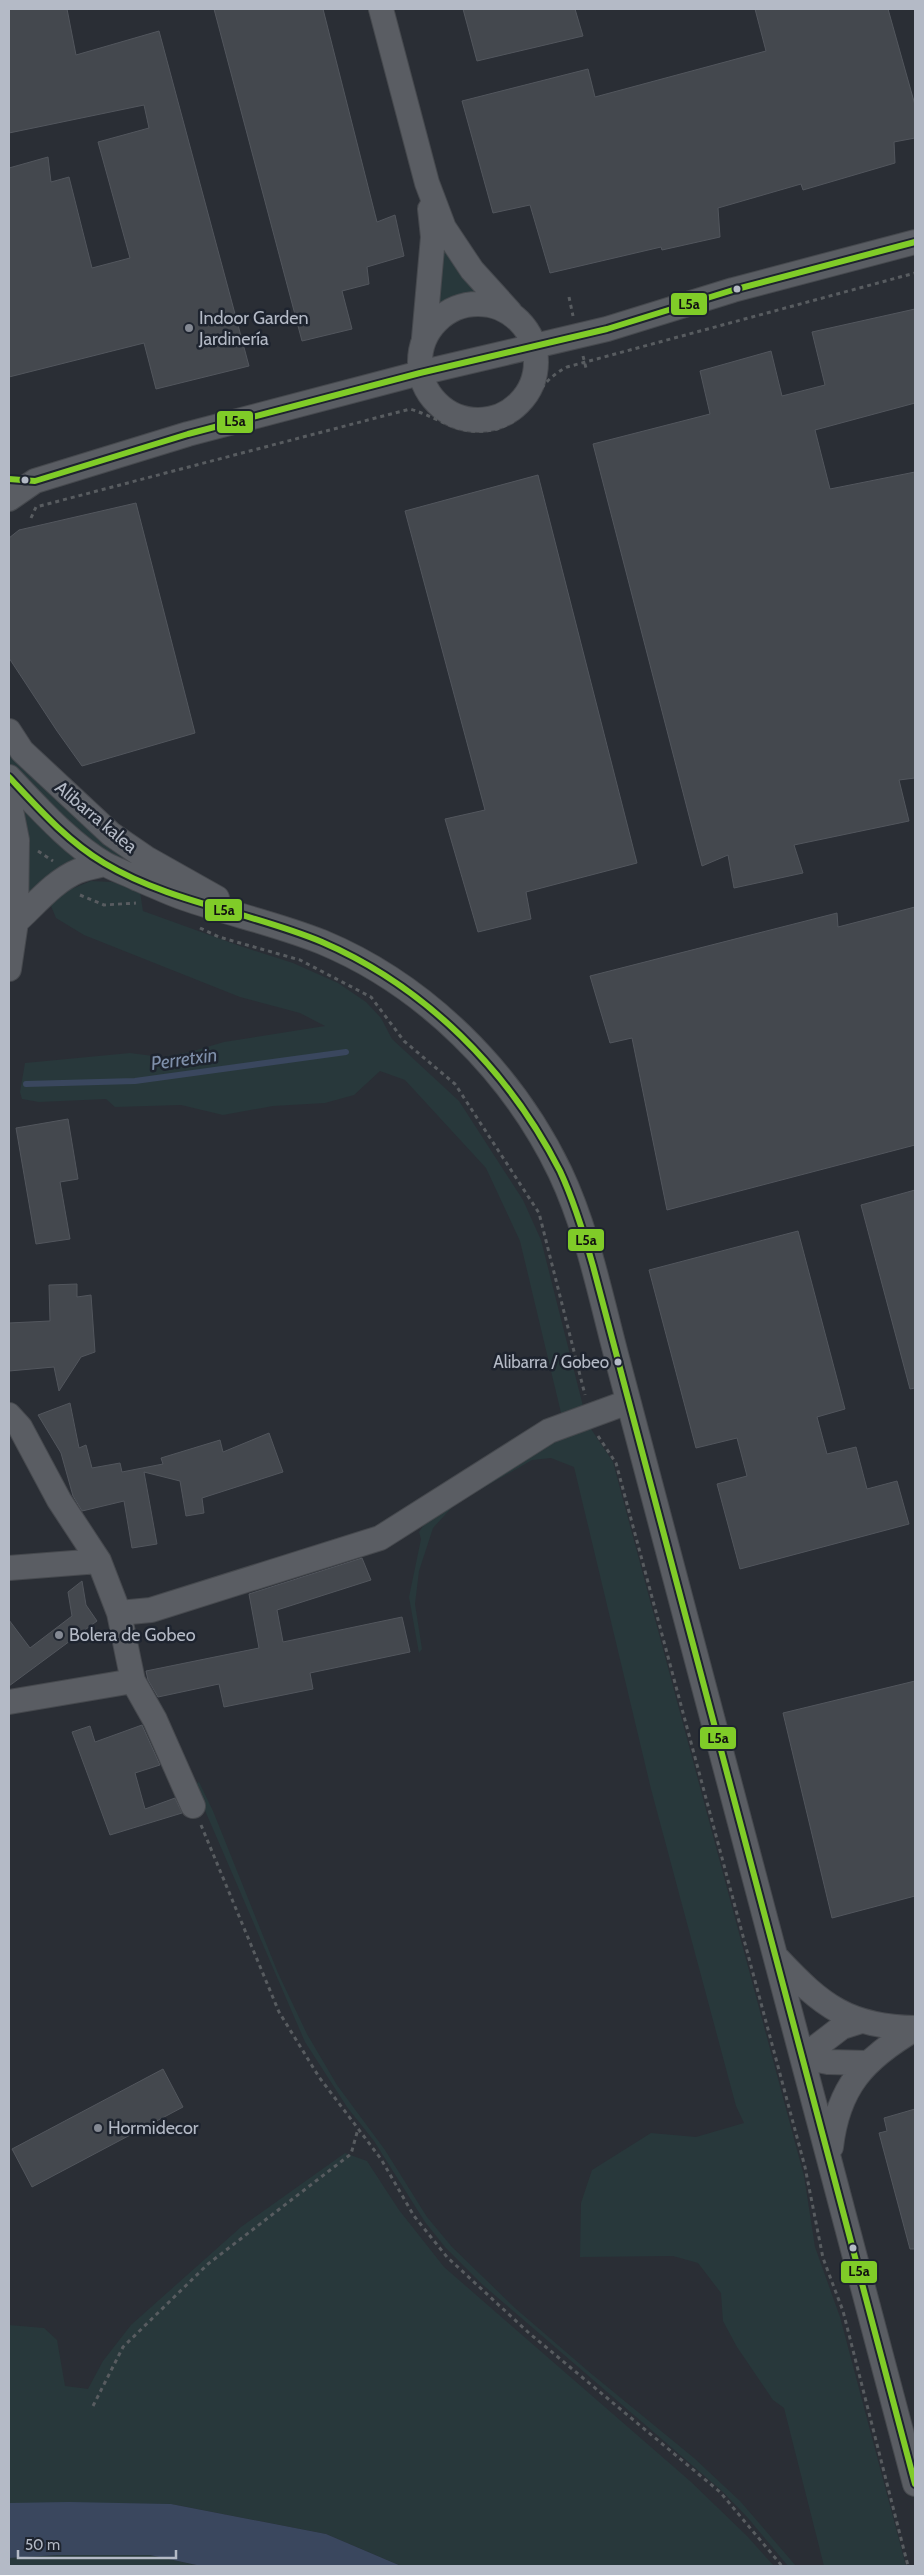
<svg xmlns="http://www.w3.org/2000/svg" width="924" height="2575" viewBox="0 0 924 2575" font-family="Cabin,sans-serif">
	<rect width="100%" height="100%" fill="#2a2e35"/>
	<path fill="#28383b" d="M438 220 487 294 465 293 439 304Z
		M9 740 148 876 97 847 13 771 9 765Z
		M18 799 84 860 26 901Z
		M91 881 112 882 140 892 143 911 240 946 293 963 338 983 366 1002 381 1018 392 1039 459 1101 523 1200 541 1240 583 1406 562 1417 520 1241 486 1168 405 1080 380 1071 354 1095 325 1103 273 1106 223 1115 181 1105 115 1107 106 1099 39 1102 22 1099 20 1092 25 1063 130 1053 161 1057 190 1052 224 1042 325 1026 300 1013 240 997 84 935 56 918 51 906 59 894Z
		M589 1426 613 1462 804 2176 815 2247 840 2317 906 2566H824L784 2408 773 2400 737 2347 723 2321 721 2293 698 2263 673 2256 580 2257 581 2203 592 2170 651 2133 696 2137 744 2123 736 2106 651 1789 574 1467 551 1458 532 1460 455 1504 433 1528 419 1571 415 1604 422 1649 419 1653 409 1597 421 1539 419 1532 430 1516 510 1463Z
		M199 1782 213 1811 278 1973 307 2034 337 2085 385 2150 427 2217 452 2247 515 2308 588 2371 694 2458 740 2501 796 2566H788L748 2518 722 2491 483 2285 445 2247 425 2222 374 2141 347 2107 305 2042 194 1785Z
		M345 2153 367 2161 399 2210 444 2267 690 2481 747 2536 774 2566H401L326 2534 171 2504 9 2503V2325L44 2328 57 2340 65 2386 88 2389 103 2361 131 2325 241 2227Z
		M58 2555H150L201 2566H9V2558Z"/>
	<path fill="#3a475e" d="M69 2502 171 2504 326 2534 401 2566H201L150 2555H58L9 2558V2503Z"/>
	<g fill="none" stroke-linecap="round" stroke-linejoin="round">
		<path stroke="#3a475e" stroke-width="6" d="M26 1084 135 1081 346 1052"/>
	</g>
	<path fill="#44484e" stroke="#52565d" d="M9 9H67L76 55 159 31 249 366 156 389 144 343 9 377V168L48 157 51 182 69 177 92 268 130 258 98 142 149 128 144 105 9 133Z
		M214 9H323L377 222 395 215 404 256 367 267 369 284 342 291 352 329 302 341Z
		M463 9H575L583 36 477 61Z
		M755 9H888L915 105V138L894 142 895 163 803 190 801 184 718 208 720 237 662 250 661 247 550 273 530 205 493 213 462 101 588 69 595 97 766 51Z
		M915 309V403L815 430 830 489 915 472V778L899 780 909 821 794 845 803 873 734 888 728 855 702 866 593 444 710 414 700 371 771 351 782 396 825 385 812 332Z
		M538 475 637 863 526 892 531 919 478 932 445 819 485 810 405 511Z
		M136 503 195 733 82 766 57 731 9 658V538L19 530Z
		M915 907V1145L667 1210 632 1038 610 1043 590 976 837 913 838 927Z
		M68 1119 78 1179 60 1182 70 1239 36 1244 16 1128Z
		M915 1190V1388L910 1389 861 1205Z
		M798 1231 845 1409 817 1417 827 1454 856 1447 867 1489 897 1481 909 1524 740 1569 717 1484 747 1476 737 1438 696 1448 649 1270Z
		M77 1284V1297L91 1295 95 1352 81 1357 59 1391 54 1367 9 1371V1323L50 1321 49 1285Z
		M70 1403 79 1448 86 1445 92 1468 120 1463 122 1472 163 1464 161 1458 220 1440 223 1452 269 1433 283 1472 202 1498 204 1513 186 1516 180 1481 144 1472 157 1544 132 1548 124 1501 82 1511 73 1496 61 1453 38 1415Z
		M362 1558 371 1580 277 1610 283 1642 402 1617 410 1652 310 1673 313 1689 224 1707 219 1684 158 1697 148 1680 146 1671 259 1648 249 1594Z
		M82 1581 86 1605 97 1621 9 1686V1620L30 1648 72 1616 68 1592Z
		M915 1681V1896L832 1918 783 1713Z
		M142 1725 160 1765 135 1773 145 1809 175 1798 182 1813 110 1835 72 1732 90 1726 95 1742Z
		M163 2069 183 2107 32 2187 12 2149Z
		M915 2109V2249H910L879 2133 887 2131 884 2118Z"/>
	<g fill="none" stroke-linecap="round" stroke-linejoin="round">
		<defs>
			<path id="minor" d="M381 9 427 183 444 228 472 270 510 312
				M420 362a58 58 0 1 1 116 0a58 58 0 1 1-116 0Z
				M424 338 433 237 430 209
				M9 499 35 481 188 434 420 373 607 329 733 290 915 242
				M9 731 22 751 111 834 146 858 217 898
				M9 777C37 806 70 844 105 864 116 870 128 874 138 879 153 885 169 893 184 898 230 914 277 924 322 942 425 985 512 1072 560 1172 588 1231 601 1299 618 1362L915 2484
				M9 800 17 840 16 922 9 969
				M16 922C35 905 54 881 78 871 86 868 96 866 105 864
				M9 1415 20 1427 59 1500 99 1561 119 1613 133 1681 155 1720 193 1806
				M9 1568 99 1561
				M119 1613 151 1610 380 1538 549 1431 628 1402
				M9 1702 133 1681
				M778 1959C822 2006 849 2027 915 2028
				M803 2057 842 2027 861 2021
				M803 2057 828 2062 868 2063
				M831 2147C838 2087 864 2059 915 2029"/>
		</defs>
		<use href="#minor" stroke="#46494e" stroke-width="26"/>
		<path stroke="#585c60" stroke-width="3" stroke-dasharray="4 4" stroke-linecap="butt" d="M569 297 573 316
			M583 356 586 368
			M31 518 36 507 410 409C443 419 460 438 497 429 508 425 518 420 525 410 540 392 545 378 567 367L915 273
			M38 851 53 861
			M80 895 104 905 136 903
			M200 928 219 937 300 960 371 997 404 1041 455 1084 539 1213 585 1395
			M598 1436 616 1463 805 2167 823 2258 843 2311 908 2566
			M201 1825 279 2012 319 2077 381 2159 414 2216 447 2257 529 2333 720 2492 782 2566
			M93 2406 123 2347 208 2264 351 2154 358 2129"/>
		<use href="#minor" stroke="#5a5d63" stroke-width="24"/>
		<defs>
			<path id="bus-1" d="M9 479 35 481 188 434 420 373 607 329 733 290 915 242
				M9 777C38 808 67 841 104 863 171 903 251 912 322 942 426 987 509 1071 560 1171 574 1201 584 1234 593 1266L915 2484"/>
		</defs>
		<use href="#bus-1" stroke="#1e242f" stroke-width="10"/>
		<use href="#bus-1" stroke="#80cc28" stroke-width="6"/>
	</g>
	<g fill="#b4bac6" stroke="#1e242f" stroke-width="2">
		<circle cx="737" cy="289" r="4.5"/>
		<circle cx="25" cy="480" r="4.5"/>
		<circle cx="618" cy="1362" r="4.5"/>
		<circle cx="853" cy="2248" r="4.5"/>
	</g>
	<g fill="#848993" stroke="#1e242f" stroke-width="2">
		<circle cx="189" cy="328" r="5"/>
		<circle cx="59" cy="1635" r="5"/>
		<circle cx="98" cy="2128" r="5"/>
	</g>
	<g text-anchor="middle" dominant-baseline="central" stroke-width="5" stroke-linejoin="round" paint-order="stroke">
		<g font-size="17" fill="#b4bac6" stroke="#1e242f" text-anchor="end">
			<text x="609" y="1362">Alibarra / Gobeo</text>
		</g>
		<g font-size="18" fill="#b4bac6" stroke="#1e242f" text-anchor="start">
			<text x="199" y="318">Indoor Garden<tspan x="199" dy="21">Jardinería</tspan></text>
			<text x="69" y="1635">Bolera de Gobeo</text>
			<text x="108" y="2128">Hormidecor</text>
		</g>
		<g font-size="18" fill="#b4bac6" stroke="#1e242f">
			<text transform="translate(96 817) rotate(40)">Alibarra kalea</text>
		</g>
		<g font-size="19" font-style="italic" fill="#7f90ab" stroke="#1e242f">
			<text transform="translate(184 1059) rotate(-8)">Perretxin</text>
		</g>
	</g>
	<g stroke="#1e242f" stroke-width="2">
		<rect x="670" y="292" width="38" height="24" rx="5" fill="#80cc28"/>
		<rect x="216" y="410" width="38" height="24" rx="5" fill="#80cc28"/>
		<rect x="204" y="898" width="39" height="24" rx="5" fill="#80cc28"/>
		<rect x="567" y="1228" width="38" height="24" rx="5" fill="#80cc28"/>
		<rect x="699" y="1726" width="38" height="24" rx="5" fill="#80cc28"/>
		<rect x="840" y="2260" width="38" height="24" rx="5" fill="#80cc28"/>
	</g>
	<g font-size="14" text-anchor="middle" font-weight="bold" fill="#111">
		<text x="689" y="309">L5a</text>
		<text x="235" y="426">L5a</text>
		<text x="224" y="915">L5a</text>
		<text x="586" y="1245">L5a</text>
		<text x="718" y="1743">L5a</text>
		<text x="859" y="2276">L5a</text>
	</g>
	<rect width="924" height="2575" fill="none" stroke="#b4bac6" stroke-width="20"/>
	<path d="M18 2550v8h158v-8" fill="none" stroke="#b4bac6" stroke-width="2.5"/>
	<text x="25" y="2550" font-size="15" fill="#b4bac6" stroke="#1e242f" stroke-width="4" paint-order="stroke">50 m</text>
</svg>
